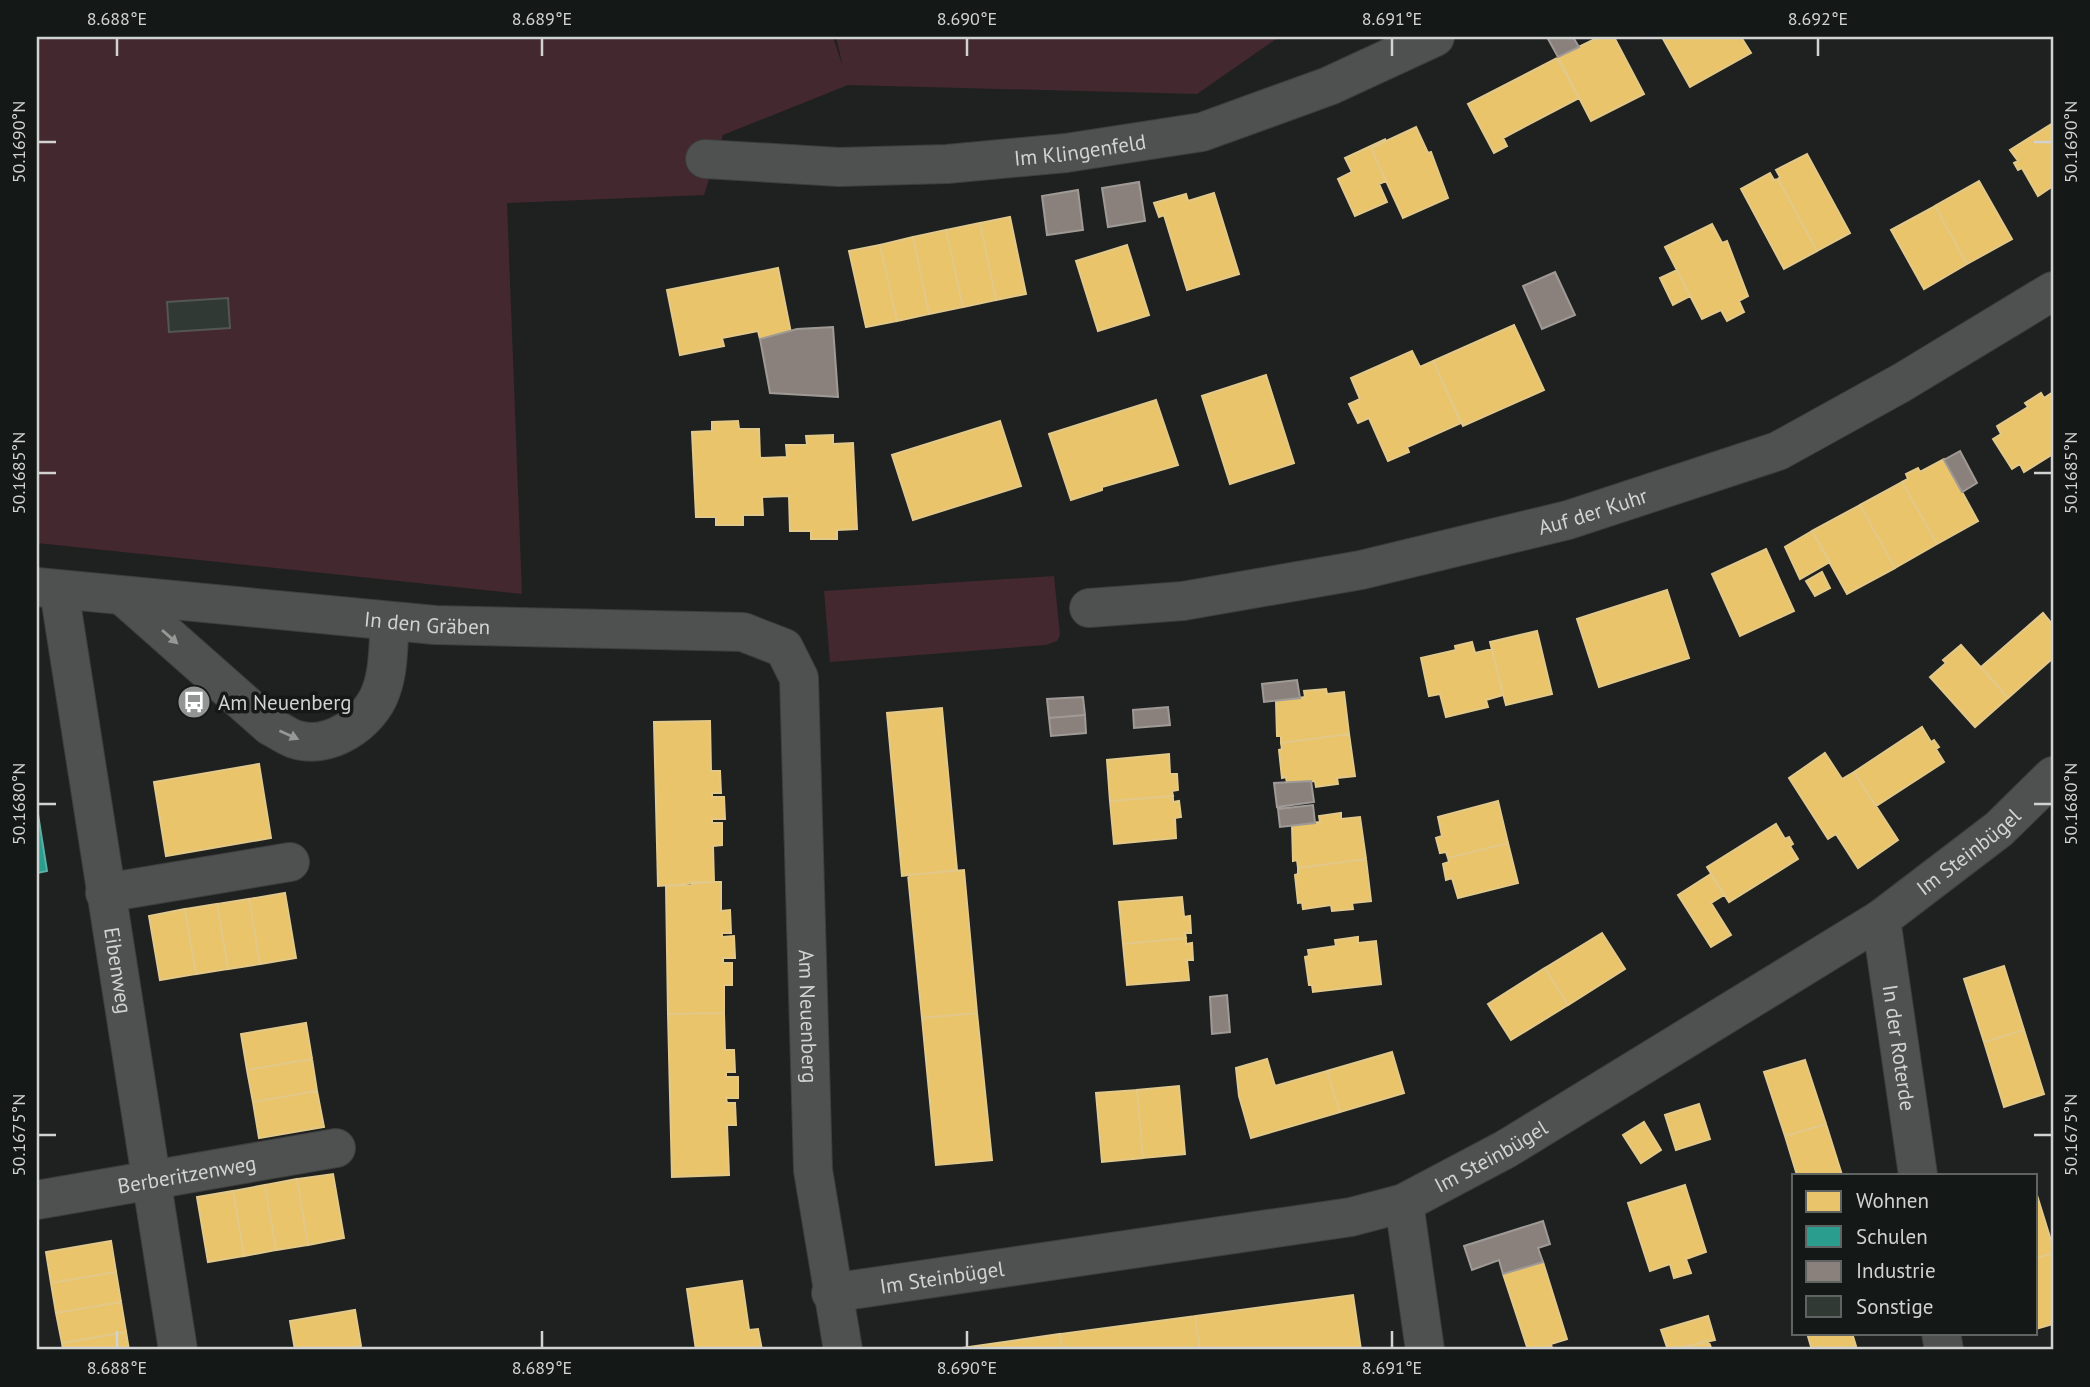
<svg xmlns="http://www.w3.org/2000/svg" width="2090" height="1387" viewBox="0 0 2090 1387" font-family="'PT Sans',sans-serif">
	<rect width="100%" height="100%" fill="#1e211f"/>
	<path fill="#43282f" d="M37 37H833L843 67 836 37H1279L1197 94 848 85 723 135 704 195 507 203 522 594 37 543Z
		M1054 576 1060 635 1057 641 1046 645 830 662 824 591Z"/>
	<path fill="#e9c46a" stroke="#e2c889" stroke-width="2" d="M1599 37H1614L1644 94 1591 121 1558 57Z
		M1662 37H1741L1751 53 1690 87Z
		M1557 58 1579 98 1503 138 1507 146 1494 153 1468 104Z
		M2053 123V186L2038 196 2022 168 2018 170 2014 163 2018 161 2010 150Z
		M1416 127 1428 153 1431 152 1448 198 1403 218 1371 148Z
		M1386 139 1371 148 1386 181 1379 184 1387 202 1355 216 1338 179 1352 172 1345 158Z
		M1807 154 1850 233 1817 251 1778 179 1780 177 1776 170Z
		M1770 173 1774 180 1778 179 1817 251 1784 269 1741 189Z
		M1979 181 2012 239 1967 264 1935 206Z
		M1214 193 1239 274 1187 290 1164 215 1159 217 1154 203 1186 194 1188 201Z
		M1935 206 1967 264 1924 289 1891 230Z
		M1010 217 1026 294 996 300 980 223Z
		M980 223 996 300 963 307 946 230Z
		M1712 224 1722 243 1727 241 1748 296 1739 301 1744 312 1727 321 1721 310 1702 319 1665 247Z
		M946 230 963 307 929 314 913 237Z
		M913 237 929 314 897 321 880 245Z
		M880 245 897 321 866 327 849 251Z
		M1127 245 1149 315 1098 331 1076 261Z
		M778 268 791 333 760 339 758 331 722 338 724 346 680 355 667 290Z
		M1677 270 1690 296 1673 305 1660 278Z
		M1514 325 1544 390 1463 426 1433 361Z
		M1412 351 1420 367 1433 361 1461 423 1407 447 1409 452 1388 461 1369 418 1358 423 1349 404 1360 399 1351 378Z
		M1266 375 1294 463 1230 484 1202 396Z
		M2053 392V454L2024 472 2020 464 2012 469 1993 439 2001 434 1997 426 2028 407 2025 403 2041 393 2044 398Z
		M1156 400 1178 465 1102 487V490L1071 500 1049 434Z
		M738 421 739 429H759L760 458 787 457 786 445H807L806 436 833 435V444L853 443 857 529 837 530V539H811V531H790L789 496 762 497 763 515H743V525H716V517H696L692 432 712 431V422Z
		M1000 421 1021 486 913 520 892 455Z
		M1944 459 1978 521 1937 544 1902 482 1908 479 1906 474 1918 468 1920 472Z
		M1902 482 1937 544 1895 568 1860 505Z
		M1860 505 1895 568 1847 594 1812 531Z
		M1812 531 1830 562 1800 579 1785 547Z
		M1766 549 1794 611 1740 636 1712 574Z
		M1822 572 1830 588 1815 596 1806 581Z
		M1667 590 1689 658 1599 687 1577 619Z
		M2043 613 2053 625V658L2008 698 1981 667Z
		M1537 631 1552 694 1506 705 1490 642Z
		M1472 642 1475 653 1492 649 1503 695 1486 700 1488 707 1446 717 1440 694 1429 696 1421 658 1456 650 1455 646Z
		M1961 645 2008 698 1975 727 1930 677 1946 663 1943 660Z
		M1326 689 1327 694 1344 692 1349 734 1281 743V736H1277L1276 701 1305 697 1304 691Z
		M942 708 957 870 902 876 887 713Z
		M710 721 711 771H720L721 793H712V797H724L725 819H712V823H722V845L713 846 714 882 658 886 654 722Z
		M1922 727 1931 742 1934 740 1939 747 1936 749 1944 762 1876 806 1854 772Z
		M1349 734 1355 776 1337 778 1338 784 1316 787 1315 781 1287 784 1286 777 1282 778 1279 750 1282 749 1281 743Z
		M1825 753 1842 779 1854 772 1898 840 1858 868 1836 834 1828 839 1789 778Z
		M1169 754 1170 774H1177L1178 790 1172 791 1173 796 1110 801 1107 760Z
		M259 764 271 838 166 856 154 782Z
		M1173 796V802L1179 801 1181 817 1175 818 1176 838 1114 844 1110 801Z
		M1498 801 1508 843 1448 858 1446 852 1440 853 1436 838 1442 836 1438 817Z
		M1341 813V819L1360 817 1366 859 1298 868 1297 860 1293 861 1292 825 1320 822 1319 816Z
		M1776 824 1785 839 1789 837 1793 844 1790 846 1798 859 1729 902 1707 867Z
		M1508 843 1518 883 1458 898 1452 878 1446 880 1443 864 1449 862 1448 858Z
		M1366 859 1371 901 1352 903 1353 909 1332 911 1331 905 1303 909 1302 902 1298 903 1295 875 1298 874V868Z
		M964 870 977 1013 922 1018 908 875Z
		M1711 874 1724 895 1711 903 1731 935 1711 947 1678 895Z
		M691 882H721V911L730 910 731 933H722V937L734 936 735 958H723V963H732V985H724V1013L668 1014 666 886 691 885Z
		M285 893 296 958 260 964 249 899Z
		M1182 897 1184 917 1190 916 1191 933H1185L1186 938 1123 944 1119 902Z
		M249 899 260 964 228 969 217 904Z
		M217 904 228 969 196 974 185 909Z
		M185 909 196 974 160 980 149 916Z
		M1602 933 1625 969 1568 1005 1545 968Z
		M1358 937V943L1376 941 1381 984 1313 992 1312 985H1309L1305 957 1309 956 1308 950 1336 946 1335 940Z
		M1186 938V944L1192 943 1193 960H1187L1189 980 1127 985 1123 944Z
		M2004 966 2024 1030 1984 1042 1964 979Z
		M1545 968 1568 1005 1511 1040 1488 1004Z
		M724 1013 725 1050H734L735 1072H726V1077H738V1098H726L727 1103H735L736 1125H727L729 1175 672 1177 668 1014Z
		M977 1013 992 1160 936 1165 922 1018Z
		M306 1023 312 1059 247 1070 241 1034Z
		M2024 1030 2044 1094 2004 1107 1984 1042Z
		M1392 1052 1404 1093 1340 1112 1327 1071Z
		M312 1059 317 1091 253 1102 247 1070Z
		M1267 1059 1275 1086 1327 1071 1340 1112 1251 1138 1239 1096 1236 1068Z
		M1805 1060 1826 1124 1785 1136 1764 1072Z
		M1179 1086 1185 1154 1143 1158 1137 1090Z
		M1137 1090 1143 1158 1102 1162 1096 1093Z
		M317 1091 324 1127 259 1138 253 1102Z
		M1699 1104 1710 1139 1676 1150 1665 1115Z
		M1644 1122 1661 1150 1641 1163 1623 1135Z
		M1826 1124 1842 1175H1797L1785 1136Z
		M333 1174 344 1238 308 1245 297 1179Z
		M297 1179 308 1245 276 1250 265 1185Z
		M265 1185 276 1250 244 1256 233 1191Z
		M1685 1185 1706 1252 1686 1259 1691 1273 1674 1278 1670 1264 1650 1271 1628 1203Z
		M233 1191 244 1256 208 1262 197 1197Z
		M2036 1192 2053 1247V1253L2036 1258Z
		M111 1241 116 1272 51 1283 46 1252Z
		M2053 1253V1324L2036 1329V1258Z
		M1543 1262 1567 1339 1551 1344 1552 1348 1546 1350 1543 1348 1528 1350 1503 1274Z
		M116 1272 121 1302 56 1313 51 1283Z
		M742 1281 749 1330 758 1329 762 1350H696L687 1289Z
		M1353 1295 1361 1350H1200L1195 1316Z
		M121 1302 126 1332 62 1343 56 1313Z
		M355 1310 361 1346 333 1350H295L290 1321Z
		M1195 1316 1200 1350H1062L1060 1334Z
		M1708 1316 1715 1340 1668 1350 1661 1330Z
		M126 1332 129 1350H63L62 1343Z
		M1807 1333H1852L1856 1346 1843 1350H1812Z
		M1060 1334 1062 1350H948Z
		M1708 1340 1712 1350H1677Z"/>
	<path fill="#2a9d8f" stroke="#5cada3" stroke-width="2" d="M37 808 47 871 37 873Z"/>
	<path fill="#8a817c" stroke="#9f9a96" stroke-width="2" d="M1547 37H1573L1579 47 1558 57Z
		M1139 182 1145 221 1108 227 1102 188Z
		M1078 190 1083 230 1047 235 1042 196Z
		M1555 272 1575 315 1542 329 1523 286Z
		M833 327 838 397 770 393 760 339 797 329Z
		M1960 451 1977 483 1962 492 1944 460Z
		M1297 680 1300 698 1264 702 1262 684Z
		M1083 697 1085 715 1049 718 1047 699Z
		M1168 707 1170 725 1134 728 1133 710Z
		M1085 715 1086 733 1051 736 1049 718Z
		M1311 781 1314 802 1277 807 1274 783Z
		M1313 805 1315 823 1280 827 1278 809Z
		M1227 995 1230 1032 1212 1034 1210 997Z
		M1543 1221 1550 1244 1538 1248 1543 1262 1503 1274 1499 1260 1472 1270 1464 1246Z"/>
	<path fill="#303934" stroke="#535654" stroke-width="2" d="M228 298 230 328 169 332 167 302Z"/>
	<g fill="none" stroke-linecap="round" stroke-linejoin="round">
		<defs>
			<g id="minor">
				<path id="s1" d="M705 159 839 167 947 164 1066 153 1202 132 1329 86 1435 37"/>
				<path id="s2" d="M37 587 435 625 743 632 784 648 799 678 813 1170 843 1350"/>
				<path id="s3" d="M59 590 178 1350"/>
				<path d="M123 596 270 726C278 730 286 736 294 739 328 751 370 723 381 691 389 670 388 644 390 621"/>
				<path id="s4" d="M1089 608 1183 601 1361 570 1568 520 1778 451 1901 383 2053 291"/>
				<path d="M105 893 290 862"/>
				<path id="s5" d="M1881 919 1918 1175"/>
				<path id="s6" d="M37 1200 336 1148"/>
				<path d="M1404 1203 1425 1350"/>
				<path id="s7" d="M831 1293 1351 1217 1404 1203 1506 1149 1881 919 1999 829 2053 776"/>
				<path d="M1941 1333 1944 1350"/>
			</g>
		</defs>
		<use href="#minor" stroke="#3c3e3d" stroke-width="40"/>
		<use href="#minor" stroke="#4e514f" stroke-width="38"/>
	</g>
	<defs><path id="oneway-solid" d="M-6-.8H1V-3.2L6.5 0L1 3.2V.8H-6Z" transform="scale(1.75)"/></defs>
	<g fill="#969896">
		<use href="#oneway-solid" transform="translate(170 637) rotate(41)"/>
		<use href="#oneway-solid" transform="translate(289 735) rotate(24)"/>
	</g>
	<path fill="none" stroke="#d0d3d1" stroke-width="2.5" d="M117 38V56M542 38V56M967 38V56M1392 38V56M1818 38V56M38 142H56M2034 142H2052M38 473H56M2034 473H2052M38 804H56M2034 804H2052M38 1135H56M2034 1135H2052M117 1331V1348M542 1331V1348M967 1331V1348M1392 1331V1348"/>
	<defs>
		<symbol id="bus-disc" viewBox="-11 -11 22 22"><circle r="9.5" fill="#929593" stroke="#141816"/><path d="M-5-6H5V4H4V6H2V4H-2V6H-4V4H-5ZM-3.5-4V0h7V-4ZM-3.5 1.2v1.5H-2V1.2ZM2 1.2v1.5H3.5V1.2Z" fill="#fff"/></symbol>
	</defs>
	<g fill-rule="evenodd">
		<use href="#bus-disc" x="175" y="683" width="38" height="38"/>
	</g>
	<g text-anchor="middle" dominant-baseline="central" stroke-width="7" stroke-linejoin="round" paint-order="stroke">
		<g font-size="21" fill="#d0d3d1" stroke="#141816">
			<text stroke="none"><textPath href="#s1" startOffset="376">Im Klingenfeld</textPath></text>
			<text stroke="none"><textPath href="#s4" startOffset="514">Auf der Kuhr</textPath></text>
			<text stroke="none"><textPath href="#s2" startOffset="392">In den Gräben</textPath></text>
			<text stroke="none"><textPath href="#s7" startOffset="1246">Im Steinbügel</textPath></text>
			<text stroke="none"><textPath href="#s3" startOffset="385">Eibenweg</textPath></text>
			<text stroke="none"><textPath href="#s2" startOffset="1124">Am Neuenberg</textPath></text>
			<text stroke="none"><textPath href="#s5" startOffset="130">In der Roterde</textPath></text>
			<text stroke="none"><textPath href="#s7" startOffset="679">Im Steinbügel</textPath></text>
			<text stroke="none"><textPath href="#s6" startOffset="152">Berberitzenweg</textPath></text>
			<text stroke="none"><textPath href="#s7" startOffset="112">Im Steinbügel</textPath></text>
		</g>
		<g font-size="21" fill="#d0d3d1" stroke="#141816" text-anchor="start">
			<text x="218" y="702">Am Neuenberg</text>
		</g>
	</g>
	<rect width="2090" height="1387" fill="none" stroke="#141816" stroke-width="77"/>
	<rect x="1792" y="1174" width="245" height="161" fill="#141816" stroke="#5f6361" stroke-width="2"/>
	<rect x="1806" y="1191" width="35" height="21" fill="#e9c46a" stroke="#5f6361" stroke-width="2"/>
	<text x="1856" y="1208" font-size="21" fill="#d0d3d1">Wohnen</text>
	<rect x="1806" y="1226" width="35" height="21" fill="#2a9d8f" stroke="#5f6361" stroke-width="2"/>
	<text x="1856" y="1244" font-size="21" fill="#d0d3d1">Schulen</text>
	<rect x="1806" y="1261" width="35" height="21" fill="#8a817c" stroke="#5f6361" stroke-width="2"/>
	<text x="1856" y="1278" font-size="21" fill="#d0d3d1">Industrie</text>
	<rect x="1806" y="1296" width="35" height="21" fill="#303934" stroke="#5f6361" stroke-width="2"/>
	<text x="1856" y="1314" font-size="21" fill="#d0d3d1">Sonstige</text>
	<rect x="38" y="38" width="2014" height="1310" fill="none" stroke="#d0d3d1" stroke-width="2.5"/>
	<g font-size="18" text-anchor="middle" fill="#d0d3d1">
		<text x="117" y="25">8.688°E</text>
		<text x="542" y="25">8.689°E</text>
		<text x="967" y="25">8.690°E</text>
		<text x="1392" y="25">8.691°E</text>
		<text x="1818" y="25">8.692°E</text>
		<text transform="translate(19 142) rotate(-90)" y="6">50.1690°N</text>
		<text transform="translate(2071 142) rotate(-90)" y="6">50.1690°N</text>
		<text transform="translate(19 473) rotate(-90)" y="6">50.1685°N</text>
		<text transform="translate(2071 473) rotate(-90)" y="6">50.1685°N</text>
		<text transform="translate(19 804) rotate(-90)" y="6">50.1680°N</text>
		<text transform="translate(2071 804) rotate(-90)" y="6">50.1680°N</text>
		<text transform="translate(19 1135) rotate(-90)" y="6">50.1675°N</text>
		<text transform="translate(2071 1135) rotate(-90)" y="6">50.1675°N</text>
		<text x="117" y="1374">8.688°E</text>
		<text x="542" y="1374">8.689°E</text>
		<text x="967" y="1374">8.690°E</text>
		<text x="1392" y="1374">8.691°E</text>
	</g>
</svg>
